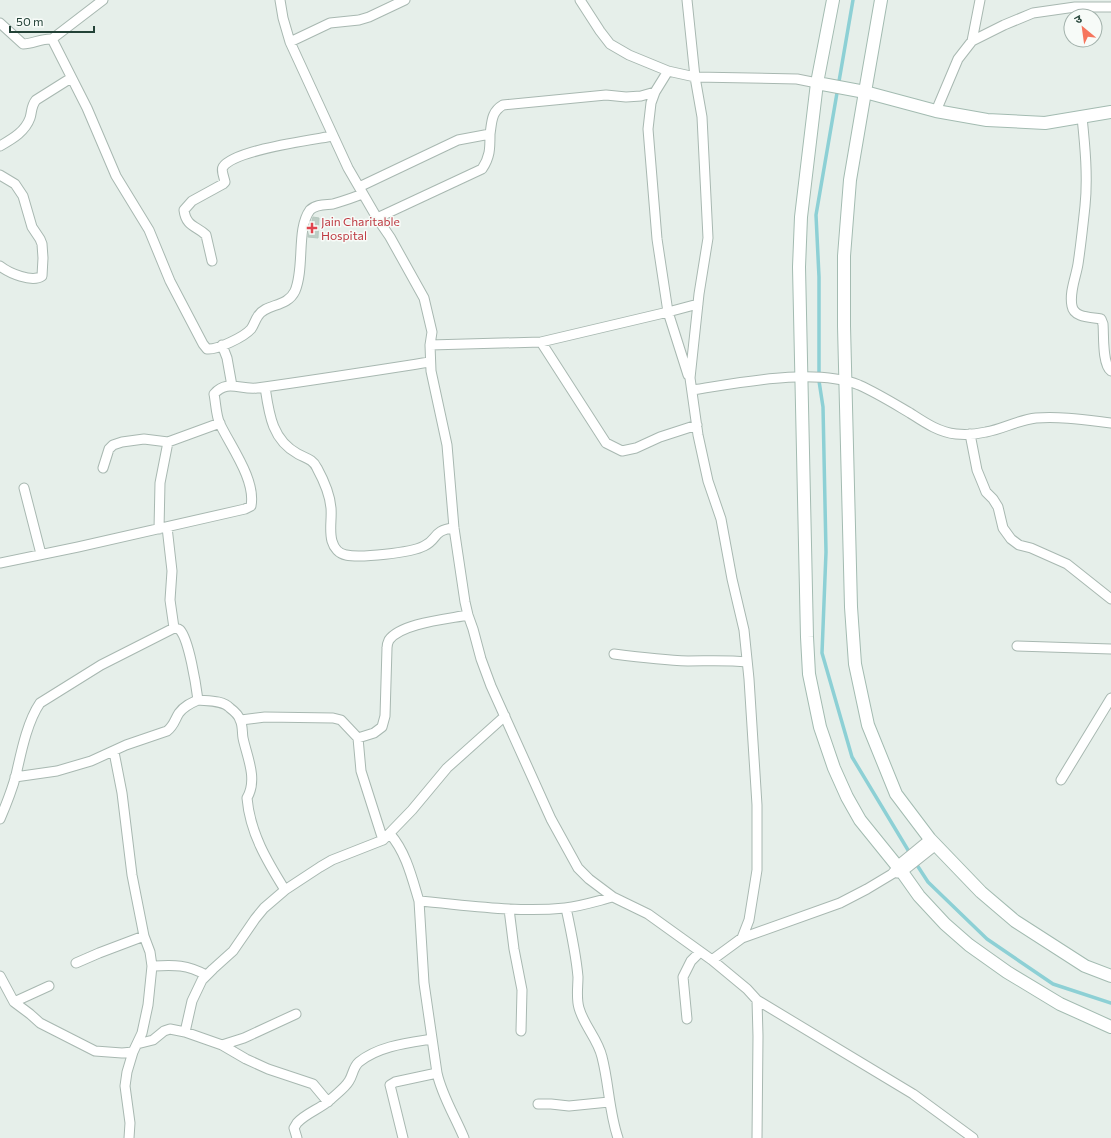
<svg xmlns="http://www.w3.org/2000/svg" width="1111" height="1138" viewBox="0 0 1111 1138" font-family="Commissioner,'Noto Sans Devanagari',sans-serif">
	<rect width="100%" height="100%" fill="#e6efea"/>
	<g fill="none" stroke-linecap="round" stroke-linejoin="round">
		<path stroke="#8dd0d5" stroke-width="3.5" d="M853 0 816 215 819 277V381L823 407 826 552 822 653 852 757 911 855
			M915 862 928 882 987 939 1053 984 1111 1003"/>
	</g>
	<path fill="#bdcdc5" stroke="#b7c9c0" d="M313 217 319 218 318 238 308 237Z"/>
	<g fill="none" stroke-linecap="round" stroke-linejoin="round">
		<defs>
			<path id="street" d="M280 0 283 18 290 42 348 168 377 218 390 237 424 298 432 332 430 345 431 371 447 445 454 528 465 602 468 615 473 629 481 659 491 686 551 819 578 868 589 879 613 897 648 914 712 960
				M580 0 600 31 610 44 629 55 668 71 695 77 797 79 817 83
				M687 0 695 77 702 117 708 238 699 294 690 378 698 435 708 481 721 519 732 579 744 630 749 679 757 805V870L749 920 742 938
				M0 23 23 44C33 44 42 38 52 39L87 108 116 176 149 230 170 281 203 344 207 349C217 350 244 337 251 329 254 325 255 320 258 316 266 303 287 308 295 291 305 267 296 229 310 210 316 204 326 205 333 204 343 201 353 198 362 194
				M52 39 103 0
				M972 41 980 0
				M290 42 330 23 359 20 369 17 405 0
				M668 71 655 92 651 103 648 129 657 239 668 312 698 304
				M936 111 958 59 972 41 1004 25 1033 13 1075 7H1111
				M1082 117C1085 146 1088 177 1085 206 1083 225 1081 244 1078 264 1076 277 1069 292 1072 306 1074 318 1091 317 1101 319L1103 324C1104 335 1102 364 1111 371
				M490 134C492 122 491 112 503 105L606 95 626 97 641 96 655 92
				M0 146C12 139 25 132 30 118 32 112 31 106 36 100L71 78
				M0 175 15 184 23 196 32 227 40 239 42 244 43 258 42 276C32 283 9 273 0 266
				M359 187 458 140 490 134C490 149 490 157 482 169L377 218
				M212 261 206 235C197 226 186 227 184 210L192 201 223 184 225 182C224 177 221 170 223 167 234 150 311 140 333 136
				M541 342 606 443 622 451 636 448 660 437 697 425
				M222 345 227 358 232 386
				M430 345 541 342 668 312 688 375
				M265 387C269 414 272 440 298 454 305 458 313 459 317 468 323 479 330 495 331 508 332 519 329 530 332 541 334 548 339 554 346 555 360 558 411 553 424 546 438 540 432 530 454 528
				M692 390C739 383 814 367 859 385 877 393 893 403 910 413 924 422 938 432 956 434 966 435 977 434 986 432 1003 429 1018 420 1036 418 1060 416 1086 420 1111 423
				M970 434 977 470 984 487 986 492 993 499 998 507 1003 528 1011 539 1019 545 1031 548 1067 564 1111 599
				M103 468 109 449 113 445 122 442 144 439 168 442 220 423
				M24 488 41 554
				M159 529 160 483 168 442
				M0 563 78 547 245 509 251 506C256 480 231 447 220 424 216 416 216 404 214 394 227 379 240 390 257 388 315 380 372 371 430 362
				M174 628C176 629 178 628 180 630 189 640 196 685 198 700 208 701 223 700 230 708 234 711 239 716 240 720 243 725 242 733 243 738 247 757 258 779 247 798 250 833 267 861 285 890
				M1017 646 1111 649
				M614 654C638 657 663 660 688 661 708 661 727 660 747 662
				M241 720 265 717 333 718 341 720 358 738 361 771 383 840
				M358 738 374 733 382 727 385 716 387 648C387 646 388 642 389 640 401 623 448 619 468 615
				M114 752 122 793 132 875 144 936 150 952 152 966 148 1005 142 1033 133 1052 127 1072 125 1086 130 1123 129 1138
				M15 777 57 771 91 761 126 745 167 731C174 726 175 719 179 713 184 706 191 703 198 700
				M1061 780 1111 698
				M0 819C6 805 12 790 16 775 21 753 27 722 40 703L101 665 174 628 170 600 172 571 167 527
				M390 834C406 852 412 878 419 901 467 905 517 913 565 908 582 906 597 901 613 897
				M930 839 902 862 892 874 867 889 840 903 742 938 712 960 747 989 757 1000 913 1094 973 1138
				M897 873 902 872 936 845
				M419 901 424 983 437 1073C442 1096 455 1116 464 1138
				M566 908C571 931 576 954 578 977 578 987 576 998 579 1008 584 1026 598 1039 602 1057 609 1084 609 1112 618 1138
				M509 909 514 949 522 990 521 1031
				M76 963 99 953 144 936
				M152 966C174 965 186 964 206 975
				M0 976 14 1002 30 1014 40 1023 95 1051 122 1053 133 1052
				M14 1002 49 986
				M687 1019 683 977 691 961 700 952
				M185 1032 192 1001 202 980 213 969 233 951 255 919 264 908 285 890 320 867 332 860 383 840 412 810 447 768 505 716
				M137 1044 153 1040 164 1031 170 1029 185 1032 222 1045 244 1038 296 1014
				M222 1045 246 1059 268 1069 313 1084 328 1102
				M538 1104H551L569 1106 609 1102
				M297 1138 294 1128 297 1123C306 1113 320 1109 330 1100 336 1094 345 1088 349 1081 353 1075 353 1067 359 1062 379 1046 407 1043 432 1039
				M403 1138 390 1085 395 1082 437 1073
				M757 1138 758 1036 757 1000"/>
			<path id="secondary" d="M833 0 817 83 865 92 881 0
				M817 83 801 217 799 267 807 637 809 674 820 727 834 768 847 797 860 820 902 872 919 896 945 924 969 945 1007 972 1060 1004 1111 1027
				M1111 112 1045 123 987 120 936 111 865 92 850 180 844 256V326L851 607 855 664 868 725 896 794 930 839 981 892 1015 921 1085 966 1111 976"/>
		</defs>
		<use href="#street" stroke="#a8b8b1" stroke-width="11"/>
		<use href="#secondary" stroke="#a3bbb1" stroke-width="14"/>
		<use href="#street" stroke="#fff" stroke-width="9"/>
		<use href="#secondary" stroke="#fff" stroke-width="12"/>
	</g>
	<path fill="#e0444e" stroke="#f7fbf8" stroke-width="1.5" d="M310 222h4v4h4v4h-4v4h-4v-4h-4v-4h4z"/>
	<g text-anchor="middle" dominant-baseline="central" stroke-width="3" stroke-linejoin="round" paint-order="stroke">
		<g font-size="12" fill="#be3a42" stroke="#f7fbf8" text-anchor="start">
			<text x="321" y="221">Jain Charitable<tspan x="321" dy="14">Hospital</tspan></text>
		</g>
	</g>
	<g transform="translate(1083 28) rotate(331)"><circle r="19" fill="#f7fbf8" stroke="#a2b1ab"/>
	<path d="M0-3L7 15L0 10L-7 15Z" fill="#f6755d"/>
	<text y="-6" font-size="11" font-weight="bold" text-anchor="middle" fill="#234237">उ</text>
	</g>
	<path d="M10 26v6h84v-6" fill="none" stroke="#234237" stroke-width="2"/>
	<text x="16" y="26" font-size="12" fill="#234237" stroke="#f7fbf8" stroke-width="3" paint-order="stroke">50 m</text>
</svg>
